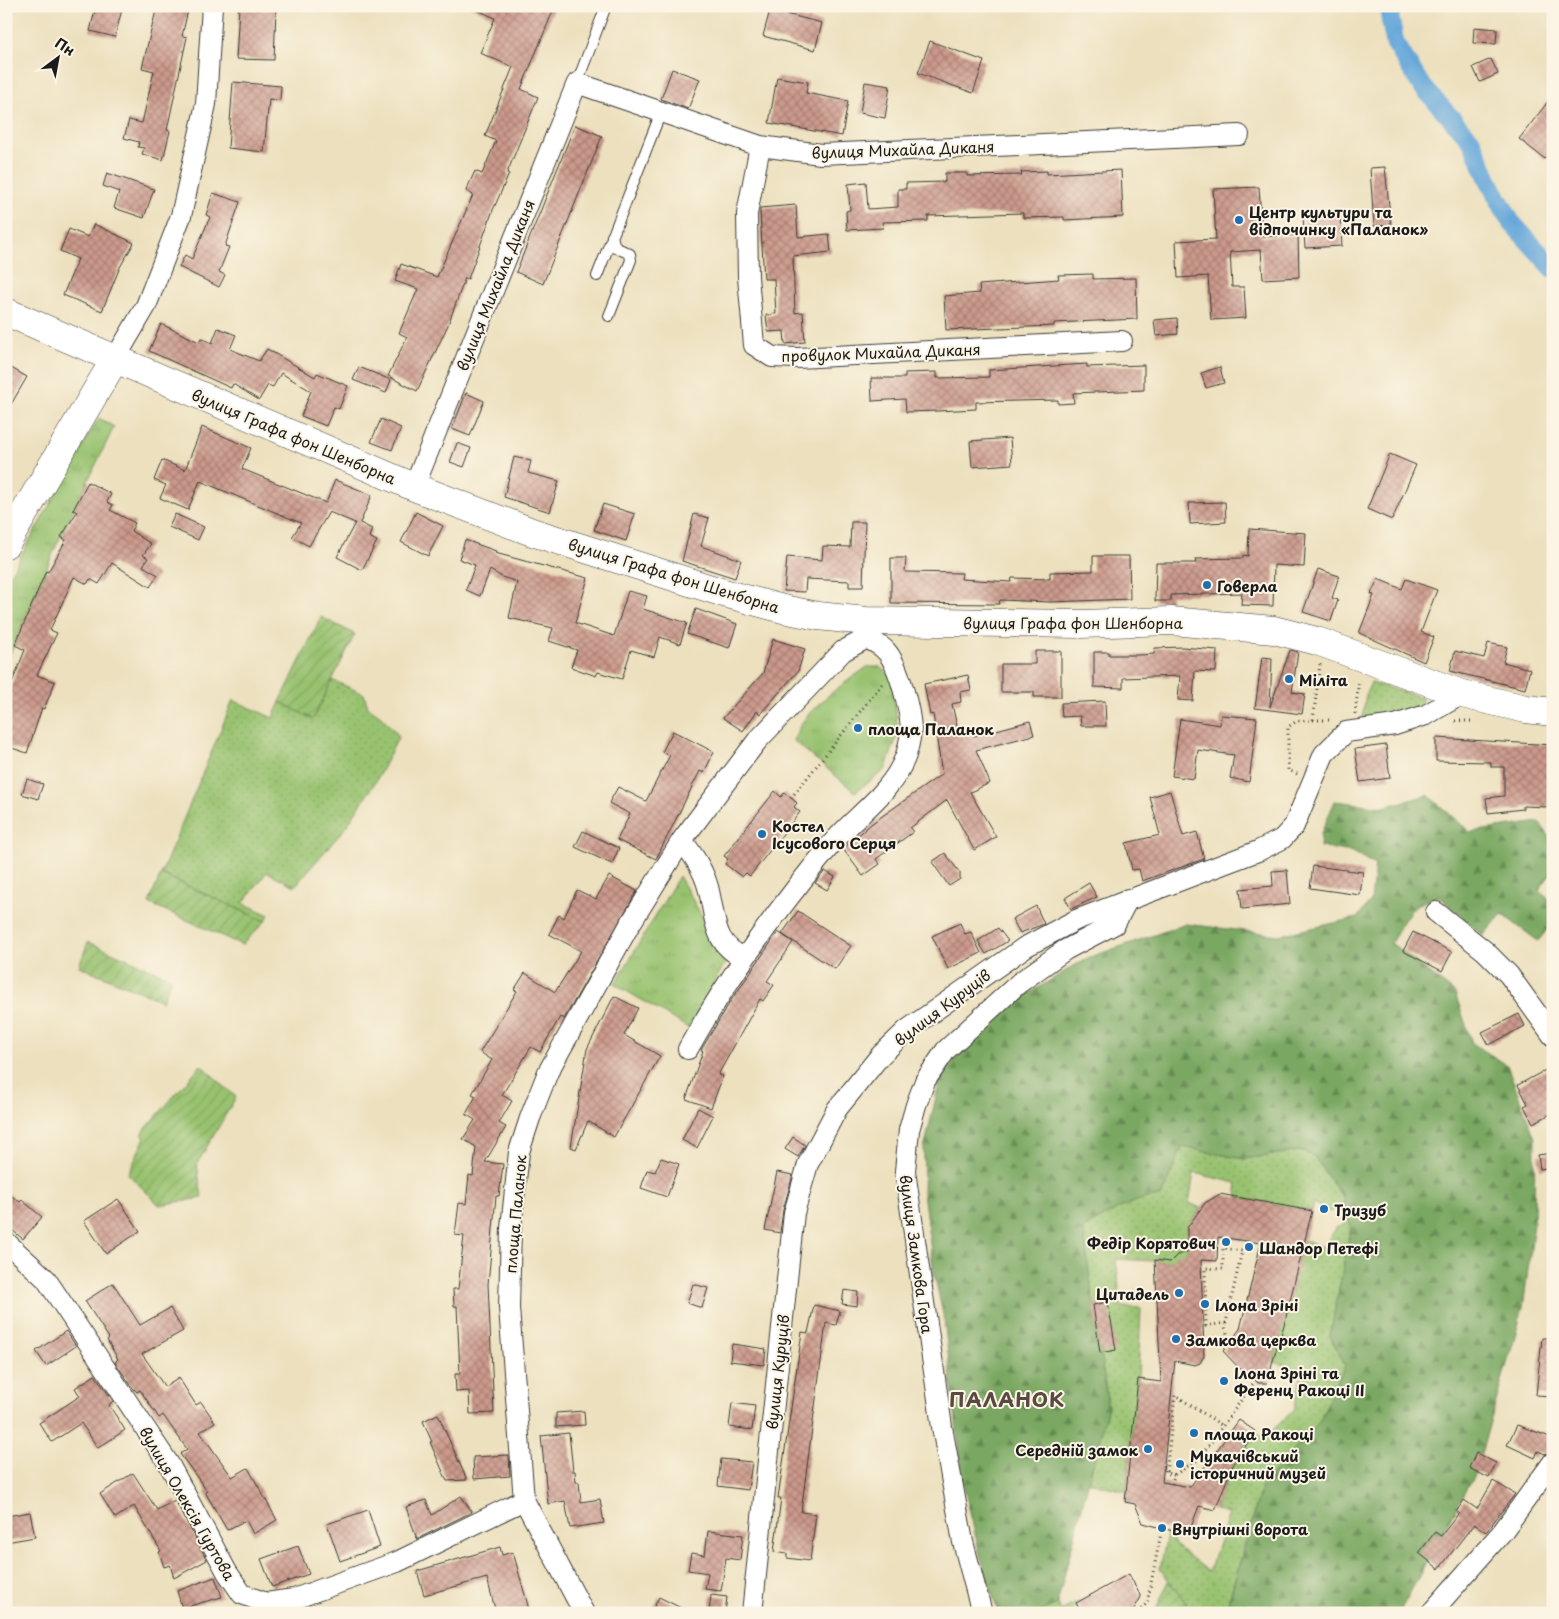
<svg xmlns="http://www.w3.org/2000/svg" width="1559" height="1619" viewBox="0 0 1559 1619" font-family="'Playpen Sans',sans-serif">
	<defs>
		<pattern id="grass-dots" width="8" height="8" patternUnits="userSpaceOnUse" patternTransform="scale(1.25)"><rect width="8" height="8" fill="#98c26f"/><path d="M2 2h.1M6 6h.1" fill="none" stroke="#82a660" stroke-width="1.8" stroke-linecap="round"/></pattern>
		<pattern id="forest-firs" width="22" height="20" patternUnits="userSpaceOnUse" patternTransform="scale(1.25)"><rect width="22" height="20" fill="#7aa862"/><path d="M5 1l3.5 6h-7zM16 11l3.5 6h-7z" fill="#638850"/></pattern>
		<pattern id="park-tufts" width="24" height="20" patternUnits="userSpaceOnUse" patternTransform="scale(1.25)"><rect width="24" height="20" fill="#98c26f"/><path d="M3 7l-1-3M5 7V3M7 7l1-3M15 17l-1-3M17 17v-4M19 17l1-3" fill="none" stroke="#82a660"/></pattern>
		<pattern id="garden-furrows" width="10" height="10" patternUnits="userSpaceOnUse" patternTransform="scale(1.25)"><rect width="10" height="10" fill="#98c26f"/><path d="M-1 1l2-2M0 10L10 0M9 11l2-2" fill="none" stroke="#82a660"/></pattern>
		<pattern id="building-cross-hatch" width="8" height="8" patternUnits="userSpaceOnUse" patternTransform="scale(1.25)"><rect width="8" height="8" fill="#cc9a8c"/><path d="M0 0l8 8M0 8l8-8" fill="none" stroke="#a57d72"/></pattern>
	</defs>
	<rect width="100%" height="100%" fill="#fcf5e5"/>
	<filter id="ink" filterUnits="userSpaceOnUse"><feTurbulence type="fractalNoise" baseFrequency=".02" numOctaves="2"/><feDisplacementMap in="SourceGraphic" scale="10" xChannelSelector="R" yChannelSelector="G"/><feConvolveMatrix kernelMatrix="1 2 1 2 8 2 1 2 1" color-interpolation-filters="sRGB"/></filter>
	<filter id="wash" filterUnits="userSpaceOnUse"><feTurbulence type="fractalNoise" baseFrequency=".0096" numOctaves="4" result="noise"/><feDisplacementMap in="SourceGraphic" scale="20" xChannelSelector="R" yChannelSelector="G"/><feGaussianBlur stdDeviation="1.12" result="paint"/><feColorMatrix in="noise" values="0 0 0 0 0 0 0 0 0 0 0 0 0 0 0 0 0 1.4 0 .05"/><feComposite in="paint" operator="in"/></filter>
	<g filter="url(#wash)">
		<rect width="100%" height="100%" fill="#ece0be"/>
		<path fill="url(#grass-dots)" stroke="#5a6f46" d="M332 680 364 694 368 707 381 716 399 736 376 781 346 827 295 886 267 872 243 903 269 915 265 921 161 874 233 700 273 718 280 702 313 719Z
			M1371 683 1422 697V701C1410 718 1382 718 1362 719L1366 693Z
			M1182 1146 1243 1159 1300 1151 1314 1156 1343 1198 1347 1214 1339 1208 1329 1212 1314 1203 1312 1211 1238 1197 1236 1183 1194 1173 1189 1203 1201 1208 1187 1228V1255H1177L1171 1262 1116 1259 1121 1307 1141 1308 1138 1379 1126 1491 1088 1482 1108 1406 1100 1353 1108 1302 1093 1305 1082 1229C1102 1218 1139 1194 1160 1197Z
			M1348 1217 1351 1227 1330 1336 1345 1365 1319 1422 1262 1486 1228 1603 1231 1613H1194L1160 1569 1168 1529 1175 1531 1173 1543 1209 1572 1229 1514 1215 1510 1232 1467 1255 1431 1264 1438 1294 1410 1302 1371 1274 1362 1304 1241 1323 1247 1336 1228 1345 1224Z
			M1076 1603 1074 1613H1038L1057 1604 1061 1611Z"/>
		<path fill="url(#forest-firs)" stroke="#4b623f" d="M1428 795 1470 832 1539 822 1553 841V870L1539 890 1553 902C1553 921 1550 927 1538 941L1502 914 1483 936 1439 896C1409 904 1406 917 1391 943L1455 993 1472 1043 1507 1065 1535 1138 1534 1224 1523 1308 1476 1471 1399 1613H1231L1228 1603 1262 1486 1319 1422 1345 1365 1330 1336 1351 1227 1343 1198 1314 1156 1300 1151 1243 1159 1182 1147 1161 1197C1139 1194 1102 1218 1083 1229L1108 1406 1057 1604 1038 1613H998L980 1555 963 1483 944 1319 934 1273 923 1193 924 1149 941 1075 982 1029 1013 1003 1087 958 1186 924 1279 935 1357 918 1371 901 1375 865 1353 852 1320 847 1321 833 1335 801 1384 807Z"/>
		<path fill="url(#park-tufts)" stroke="#5a6f46" d="M99 418 114 427 56 546 6 664V582Z
			M867 667H880L892 677 898 734 885 770 855 792 794 741C800 711 844 684 867 667Z
			M679 876 727 960 688 1028 615 984Z"/>
		<path fill="url(#garden-furrows)" stroke="#5a6f46" d="M321 617 355 634 313 719 280 702Z
			M161 874 265 921 242 945 149 903Z
			M88 942 172 978 162 1001 79 966Z
			M201 1065 236 1097 197 1164 202 1198 159 1205 128 1174 145 1137 141 1134Z
			M1169 1581 1194 1613H1154Z"/>
		<g fill="none" stroke-linecap="round" stroke-linejoin="round">
			<path stroke="#66a8da" stroke-width="19" d="M1391 6 1390 18 1395 43 1421 85 1471 140 1492 187 1511 222 1553 268"/>
		</g>
		<g id="blocks">
			<path fill="url(#building-cross-hatch)" d="M96 6 122 9 115 37 90 31Z
				M157 6H189L182 36 187 37 167 130 170 131 163 160 142 154 144 148 138 147 139 142 124 138 129 120 142 123 154 71 142 68Z
				M469 6H555L521 89 538 97 507 173 509 174 493 210 468 279 465 278 448 325 417 391 388 376 407 337 399 333 418 289 395 281 401 264 437 277 473 195 466 191 475 171 482 174 496 141 485 136 513 67 480 53 495 18Z
				M239 7 276 9 274 60 236 59Z
				M770 10 822 23 815 50 763 36Z
				M1474 27 1497 29 1496 44 1473 43Z
				M930 41 984 61 973 93 918 73Z
				M1491 59 1498 74 1480 82 1473 67Z
				M672 69 700 79 688 109 661 99Z
				M777 77 808 82 806 93 848 101 842 136 769 123Z
				M233 82 281 86 280 100 269 99 264 152 228 148Z
				M865 82 890 86 885 118 860 113Z
				M1553 95V149L1545 159 1519 139Z
				M575 125 602 136 543 284 516 272Z
				M1385 167 1391 225 1374 226 1370 168Z
				M1121 170 1123 217 1064 220V217L1023 218V213L928 216V221L882 222 883 228 847 230 846 211 850 210 848 184 866 182 868 209 898 207V189H906V183L945 182V173H967V176L1022 175 1021 172 1047 171V174Z
				M107 173 154 189 144 218 114 208 119 192 103 186Z
				M1259 187 1262 237 1298 235 1299 277 1263 279 1261 250 1230 252 1232 287H1244L1246 318 1211 320 1208 276 1178 278 1176 241 1216 239 1213 189Z
				M213 193 240 202 225 246 229 247 219 272 225 275 219 287 179 267 185 255 192 259 210 217 206 215Z
				M796 205 798 237 829 234 831 252 793 256 795 313 803 312 805 342 785 344 784 331 768 332 766 315 776 314 774 279H764L760 211V208Z
				M1340 214 1342 246 1305 248 1303 216Z
				M94 224 134 243 120 267 102 311 63 295 78 259 60 251 69 229 88 237Z
				M1093 274V279L1136 278 1137 319 1054 323V326L946 330 944 296 980 293 979 285 1059 279 1058 275Z
				M1177 318 1178 334 1156 336 1154 320Z
				M161 324 199 342 201 338 212 343 218 328 236 335 230 349 259 361 267 349 315 377 317 373 348 386 339 409 334 407 326 426 301 416 311 391 281 373 273 387 268 385 259 400 233 384 231 388 149 351Z
				M1087 364V367L1144 365V390L1073 393 1074 403 1058 404V400L976 402V409L938 411 906 412 905 399 872 401 871 378H905V373L937 372V378L989 377V370Z
				M6 365 27 377 6 413Z
				M359 367 391 380 386 393 353 380Z
				M1220 367 1224 383 1206 388 1201 373Z
				M466 393 484 401 470 436 452 429Z
				M381 419 401 428 392 450 371 442Z
				M202 427 251 448 242 469 326 503 335 480 372 495 360 523 372 529 369 537 377 541 362 570 337 557 355 523 329 512 309 546 292 537 301 523 200 481 188 510 160 498 166 485 154 480 162 460 185 470Z
				M1010 438 1012 464 972 467 970 441Z
				M457 443 471 448 464 467 450 462Z
				M1390 454 1416 465 1392 520 1367 509Z
				M514 457 531 461 528 473 559 481 550 512 504 497Z
				M88 482 111 494 107 502 113 505 110 510 135 523 131 531 151 544 143 555 148 558 143 566 158 575 150 587 112 563 99 584 90 579 87 584 74 577 50 630 57 633 37 675 55 682 44 709 42 708 27 753 6 746V698L25 650 15 645 46 571 48 572 66 540 61 537 77 512 73 510Z
				M1225 502 1226 522 1190 524 1189 503Z
				M603 504 635 514 626 541 594 530Z
				M416 512 443 526 428 556 401 542Z
				M175 514 204 527 198 540 169 527Z
				M694 514 709 518 701 546 741 560 735 578 682 561Z
				M851 522H865L863 587H849V581L806 579 805 592 784 591 787 557 822 560 823 546 850 547Z
				M1249 529 1306 533 1304 567 1274 565 1273 606 1241 605 1242 593 1171 595V601H1155L1156 563H1196L1195 559 1243 558V555L1248 556Z
				M465 540 496 551 495 553 588 578 575 623 614 636 628 591 647 596 643 609 687 623 680 644 660 637 654 657 631 650 622 679 598 672 596 676 571 667 577 650 549 641 553 628 509 618 517 582 502 577 490 570 480 596 466 590 475 565 459 559Z
				M1093 556H1129L1130 599 1051 602 1000 600 999 604 891 603V558H906L905 572 962 573 961 579 1011 582 1012 578 1050 579V572L1093 571Z
				M1318 569 1339 576 1332 598 1338 600 1331 621 1303 612Z
				M1378 579 1402 589 1406 579 1437 590 1421 632 1434 637 1424 662 1359 633 1374 595 1371 594Z
				M696 609 737 624 729 648 687 634Z
				M773 639 805 649 798 671 760 714 757 711 743 731 723 718 763 673Z
				M1488 643 1507 647 1503 662 1530 669 1525 689 1450 671 1455 651 1484 658Z
				M1182 647 1217 650 1216 672 1195 671 1193 701 1178 700 1180 676 1123 678V688L1094 687V652H1109V655H1139L1154 654 1155 648Z
				M1290 650 1298 652 1292 692 1305 694 1302 714 1255 708 1262 657 1272 658 1270 707Z
				M1035 651H1061V697H1034V692H1001V664H1035Z
				M968 675 971 690 960 692 961 702 952 704 958 731 973 729 974 736 1030 721 1034 735 976 750 990 783 970 792 996 837 974 850 947 800 910 828 913 832 876 859 880 864 863 876 843 849 871 824 942 774 933 714 930 715 924 684Z
				M1105 701 1106 726H1081L1080 716 1062 717 1061 703Z
				M1221 715 1257 718 1249 782 1230 778 1234 755 1198 750 1194 779 1172 776 1180 719 1220 725Z
				M673 731 714 752 704 773 700 771 656 859 617 840 630 814 609 803 618 787 646 801 670 755 662 752Z
				M1436 738 1553 745V784H1549L1548 807 1523 806V809L1488 813 1486 798 1504 796V767H1491V762L1436 761Z
				M1386 745 1390 778 1360 782 1355 749Z
				M27 779 43 784 38 799 22 794Z
				M775 791 781 797 784 793 791 798 797 803 794 807 800 812 750 876 746 873 742 877 725 864 728 859 724 856Z
				M1170 791 1183 836 1197 832 1204 859 1142 881 1139 869 1132 870 1126 843 1160 835 1150 797Z
				M583 831 619 848 612 864 575 847Z
				M945 853 960 873V879L949 886 932 862Z
				M1313 866 1363 872 1360 895 1310 888Z
				M1287 870 1290 904 1242 909 1240 889 1273 886 1272 871Z
				M825 871 835 877 827 890 815 883Z
				M609 876 637 891 564 1019 560 1017 540 1052 531 1047 502 1095 512 1101 499 1123 506 1127 485 1162 503 1164 499 1196H496L488 1284 494 1413 470 1414 469 1391 456 1392 455 1374H460L457 1306H454L453 1289H458L464 1236 455 1235 459 1203 466 1204 469 1175 473 1176 476 1147 463 1139 475 1120 466 1114 476 1096 472 1094 492 1060 480 1052 517 991 514 990 525 973 555 992 581 951 549 934 559 915 564 918 577 890 596 899Z
				M1089 883 1097 897 1071 909 1065 898Z
				M1036 906 1044 924 1020 933 1012 919Z
				M798 911 851 946 835 969 782 934Z
				M960 923 965 934 971 932 981 953 948 969 932 936Z
				M998 928 1008 941 986 954 978 941Z
				M778 932 793 942 767 981 774 985 763 1001 760 999 718 1075 723 1076 711 1108 686 1099 703 1051 701 1050 730 1002Z
				M1413 932 1452 952 1442 971 1403 951Z
				M614 996 638 1008 624 1035 660 1056 614 1137 588 1121 576 1149 571 1147 587 1049Z
				M1519 1014 1525 1026 1489 1045 1482 1032Z
				M1553 1066V1113L1533 1123 1524 1106 1528 1104 1518 1085Z
				M698 1108 713 1116 697 1148 682 1140Z
				M793 1137 805 1145 798 1157 785 1149Z
				M1553 1153V1167L1540 1169 1538 1155Z
				M661 1158 679 1164 667 1197 641 1188 647 1170 655 1172Z
				M777 1172 793 1175 783 1210 780 1233 765 1230Z
				M6 1192 20 1202 22 1200 42 1217 23 1239 6 1225Z
				M1220 1194 1312 1211 1284 1325 1271 1367 1273 1377 1267 1383H1258L1250 1374 1239 1368 1223 1351 1240 1329 1261 1243 1218 1237 1217 1261 1201 1260 1204 1356 1200 1363 1195 1365 1175 1361 1162 1482 1190 1487 1239 1420 1255 1431 1232 1467 1215 1510 1199 1506 1188 1535 1143 1523 1135 1504 1125 1502 1138 1379 1161 1382 1155 1260 1170 1262 1177 1255 1187 1252V1228L1205 1203Z
				M118 1199 140 1231 106 1254 84 1221Z
				M113 1283 140 1325 170 1308 183 1331 142 1354 165 1387 179 1378 196 1405 201 1402 215 1422 200 1432 232 1477 248 1468 277 1520 253 1534 246 1520 227 1530 205 1492 207 1491 180 1454 187 1449 163 1415 159 1418 140 1390 137 1392 133 1388 115 1362 118 1359 107 1340 109 1338 85 1301Z
				M693 1284 708 1288 702 1308 687 1303Z
				M844 1290 858 1292 857 1306 842 1304Z
				M1108 1302 1116 1350 1100 1353 1093 1305Z
				M814 1305 840 1311 836 1325 826 1323 801 1512 816 1514 810 1561 787 1558V1554L774 1552 781 1498H778L802 1332 808 1333Z
				M66 1331 76 1346 46 1366 36 1351Z
				M1542 1338H1553L1551 1396 1536 1395Z
				M732 1344 766 1349 764 1365 730 1361Z
				M95 1375 113 1401 109 1405 125 1430 98 1448 81 1423 52 1442 39 1423 80 1396 75 1388Z
				M732 1403 755 1406 752 1430 729 1427Z
				M584 1411 585 1425 556 1427V1413Z
				M438 1414 447 1435 467 1480 447 1481 430 1442H432L423 1421Z
				M1517 1425 1553 1438V1450L1545 1454 1538 1451 1535 1458 1507 1445Z
				M569 1433 573 1471H575L576 1482H579L581 1502 600 1499 604 1523 570 1528 565 1501 548 1504 541 1436Z
				M1476 1453 1496 1463 1489 1478 1469 1468Z
				M509 1455 510 1476 474 1479 473 1457Z
				M721 1459 752 1462 748 1490 718 1486Z
				M133 1473 157 1510 175 1500 207 1560 174 1578 170 1565 164 1567 159 1552 161 1551 134 1506 115 1518 100 1494Z
				M1493 1481 1515 1494 1486 1532 1474 1524 1439 1569 1419 1553 1435 1532 1441 1536 1459 1513 1456 1512 1464 1500 1477 1509Z
				M461 1496 472 1512 417 1539 406 1507 426 1500 432 1515Z
				M368 1510 380 1547 340 1561 327 1524Z
				M30 1512 35 1537 6 1542V1516Z
				M708 1531 743 1535 740 1560 726 1558 721 1591 705 1589 708 1573 688 1570 691 1553 705 1555Z
				M298 1546 309 1574 272 1587 261 1559Z
				M500 1547 502 1555 513 1552 530 1613H496L487 1578 424 1595 417 1571Z
				M1129 1574 1141 1597 1134 1609 1127 1613H1082L1076 1603Z
				M215 1577 222 1597 182 1608 177 1591Z
				M711 1595 727 1597 725 1613H709Z
				M659 1597 691 1613H651Z"/>
		</g>
	</g>
	<g filter="url(#ink)">
		<use href="#blocks" fill-opacity="0" stroke="#3b3934" stroke-width="1"/>
		<g fill="none" stroke-linecap="round" stroke-linejoin="round">
			<defs>
				<path id="lane" d="M577 83 606 6
					M597 276 661 112
					M609 316 631 260 630 254 615 247 612 236"/>
				<path id="street" d="M760 146 747 214 748 277 754 345 772 357 797 358 1122 341
					M115 359 146 306 181 216 206 104 212 6
					M414 487 577 83 760 146 821 154 1239 135
					M682 840C693 855 703 869 708 887 716 917 712 945 745 958
					M1436 912 1485 951 1509 975 1553 1036
					M688 1049C728 977 777 910 829 847 853 817 893 793 906 755 908 748 911 737 911 729 910 710 899 665 886 651 881 645 873 642 867 638
					M6 1242 46 1279 169 1464 227 1572 242 1594 266 1603 294 1599 397 1562 524 1500
					M584 1613 524 1500 509 1308 511 1228 519 1152 530 1118 548 1072 629 926 682 840 757 741 843 651 867 638 866 621
					M752 1613 794 1213 808 1164 837 1109 880 1056 907 1030 1025 947 1076 920 1258 851 1282 839 1294 826 1324 754 1346 732 1395 725 1426 715 1462 694
					M982 1613 963 1542 942 1427 905 1171 909 1130 916 1105 925 1081 946 1050 1019 983 1065 950 1115 924 1128 899
					M1431 1613 1503 1531 1553 1462"/>
				<path id="secondary" d="M6 544 115 359"/>
				<path id="highway" d="M6 312 414 487 532 532 724 593 783 609 818 616 866 621 1081 624 1171 621 1274 630 1317 641 1462 694 1526 709 1553 712"/>
			</defs>
			<use href="#lane" stroke="#3b3934" stroke-width="12"/>
			<use href="#street" stroke="#3b3934" stroke-width="22"/>
			<use href="#secondary" stroke="#3b3934" stroke-width="29"/>
			<use href="#highway" stroke="#3b3934" stroke-width="29"/>
			<path stroke="#3b3934" stroke-width="3" stroke-dasharray="1 4" stroke-linecap="butt" d="M1355 714 1359 680
				M1313 720H1331
				M1455 721H1472
				M1297 774 1288 770V727L1297 721 1313 720 1320 664
				M791 798 882 684
				M1226 1323 1206 1326 1205 1268 1223 1269V1248L1242 1251 1225 1327 1230 1343
				M1174 1475 1166 1473 1175 1395 1223 1426
				M1172 1484 1174 1475 1199 1459 1255 1381
				M1138 1613 1147 1603 1162 1528"/>
			<use href="#lane" stroke="#fff" stroke-width="10"/>
			<use href="#street" stroke="#fff" stroke-width="20"/>
			<use href="#secondary" stroke="#fff" stroke-width="28"/>
			<use href="#highway" stroke="#fff" stroke-width="28"/>
		</g>
	</g>
	<g fill="#1f6fb2" stroke="#fcf5e5" stroke-width="2">
		<circle cx="1239" cy="220" r="5"/>
		<circle cx="1207" cy="585" r="5"/>
		<circle cx="1289" cy="679" r="5"/>
		<circle cx="858" cy="728" r="5"/>
		<circle cx="762" cy="834" r="5"/>
		<circle cx="1324" cy="1209" r="5"/>
		<circle cx="1226" cy="1242" r="5"/>
		<circle cx="1249" cy="1247" r="5"/>
		<circle cx="1179" cy="1293" r="5"/>
		<circle cx="1205" cy="1304" r="5"/>
		<circle cx="1176" cy="1339" r="5"/>
		<circle cx="1224" cy="1381" r="5"/>
		<circle cx="1194" cy="1433" r="5"/>
		<circle cx="1148" cy="1449" r="5"/>
		<circle cx="1180" cy="1464" r="5"/>
		<circle cx="1162" cy="1528" r="5"/>
	</g>
	<g text-anchor="middle" dominant-baseline="central" stroke-width="4" stroke-linejoin="round" paint-order="stroke">
		<g font-size="15" fill="#1c1c1c" stroke="#fcf5e5">
			<text transform="translate(903 149) rotate(-2)">вулиця Михайла Диканя</text>
			<text transform="translate(495 285) rotate(-68)">вулиця Михайла Диканя</text>
			<text transform="translate(881 352) rotate(-2)">провулок Михайла Диканя</text>
			<text transform="translate(294 436) rotate(23)">вулиця Графа фон Шенборна</text>
			<text transform="translate(674 575) rotate(17)">вулиця Графа фон Шенборна</text>
			<text x="1073" y="622">вулиця Графа фон Шенборна</text>
			<text transform="translate(942 1007) rotate(-37)">вулиця Куруців</text>
			<text transform="translate(515 1214) rotate(-85)">площа Паланок</text>
			<text transform="translate(917 1254) rotate(82)">вулиця Замкова Гора</text>
			<text transform="translate(777 1372) rotate(-84)">вулиця Куруців</text>
			<text transform="translate(188 1503) rotate(60)">вулиця Олексія Гуртова</text>
		</g>
		<g font-size="15" font-weight="bold" fill="#1c1c1c" stroke="#fcf5e5" text-anchor="start">
			<text x="1249" y="211">Центр культури та<tspan x="1249" dy="17">відпочинку «Паланок»</tspan></text>
			<text x="1217" y="585">Говерла</text>
			<text x="1299" y="679">Міліта</text>
			<text x="868" y="728">площа Паланок</text>
			<text x="772" y="825">Костел<tspan x="772" dy="17">Ісусового Серця</tspan></text>
			<text x="1334" y="1209">Тризуб</text>
			<text x="1216" y="1242" text-anchor="end">Федір Корятович</text>
			<text x="1259" y="1247">Шандор Петефі</text>
			<text x="1169" y="1293" text-anchor="end">Цитадель</text>
			<text x="1215" y="1304">Ілона Зріні</text>
			<text x="1186" y="1339">Замкова церква</text>
			<text x="1234" y="1372">Ілона Зріні та<tspan x="1234" dy="17">Ференц Ракоці II</tspan></text>
			<text x="1204" y="1433">площа Ракоці</text>
			<text x="1138" y="1449" text-anchor="end">Середній замок</text>
			<text x="1190" y="1455">Мукачівський<tspan x="1190" dy="17">історичний музей</tspan></text>
			<text x="1172" y="1528">Внутрішні ворота</text>
		</g>
		<g font-size="20" font-weight="bold" letter-spacing="1" fill="#5a4843" stroke="#fcf5e5">
			<text x="1007" y="1399">ПАЛАНОК</text>
		</g>
	</g>
	<rect width="1559" height="1619" fill="none" stroke="#fcf5e5" stroke-width="25"/>
	<g transform="translate(58 58) rotate(32)" stroke="#fcf5e5" stroke-width="4" paint-order="stroke">
	<path d="M0-4L9 19L0 12L-9 19Z" fill="#1c1c1c"/>
	<text y="-8" font-size="14" font-weight="bold" text-anchor="middle" fill="#1c1c1c">Пн</text>
	</g>
</svg>
